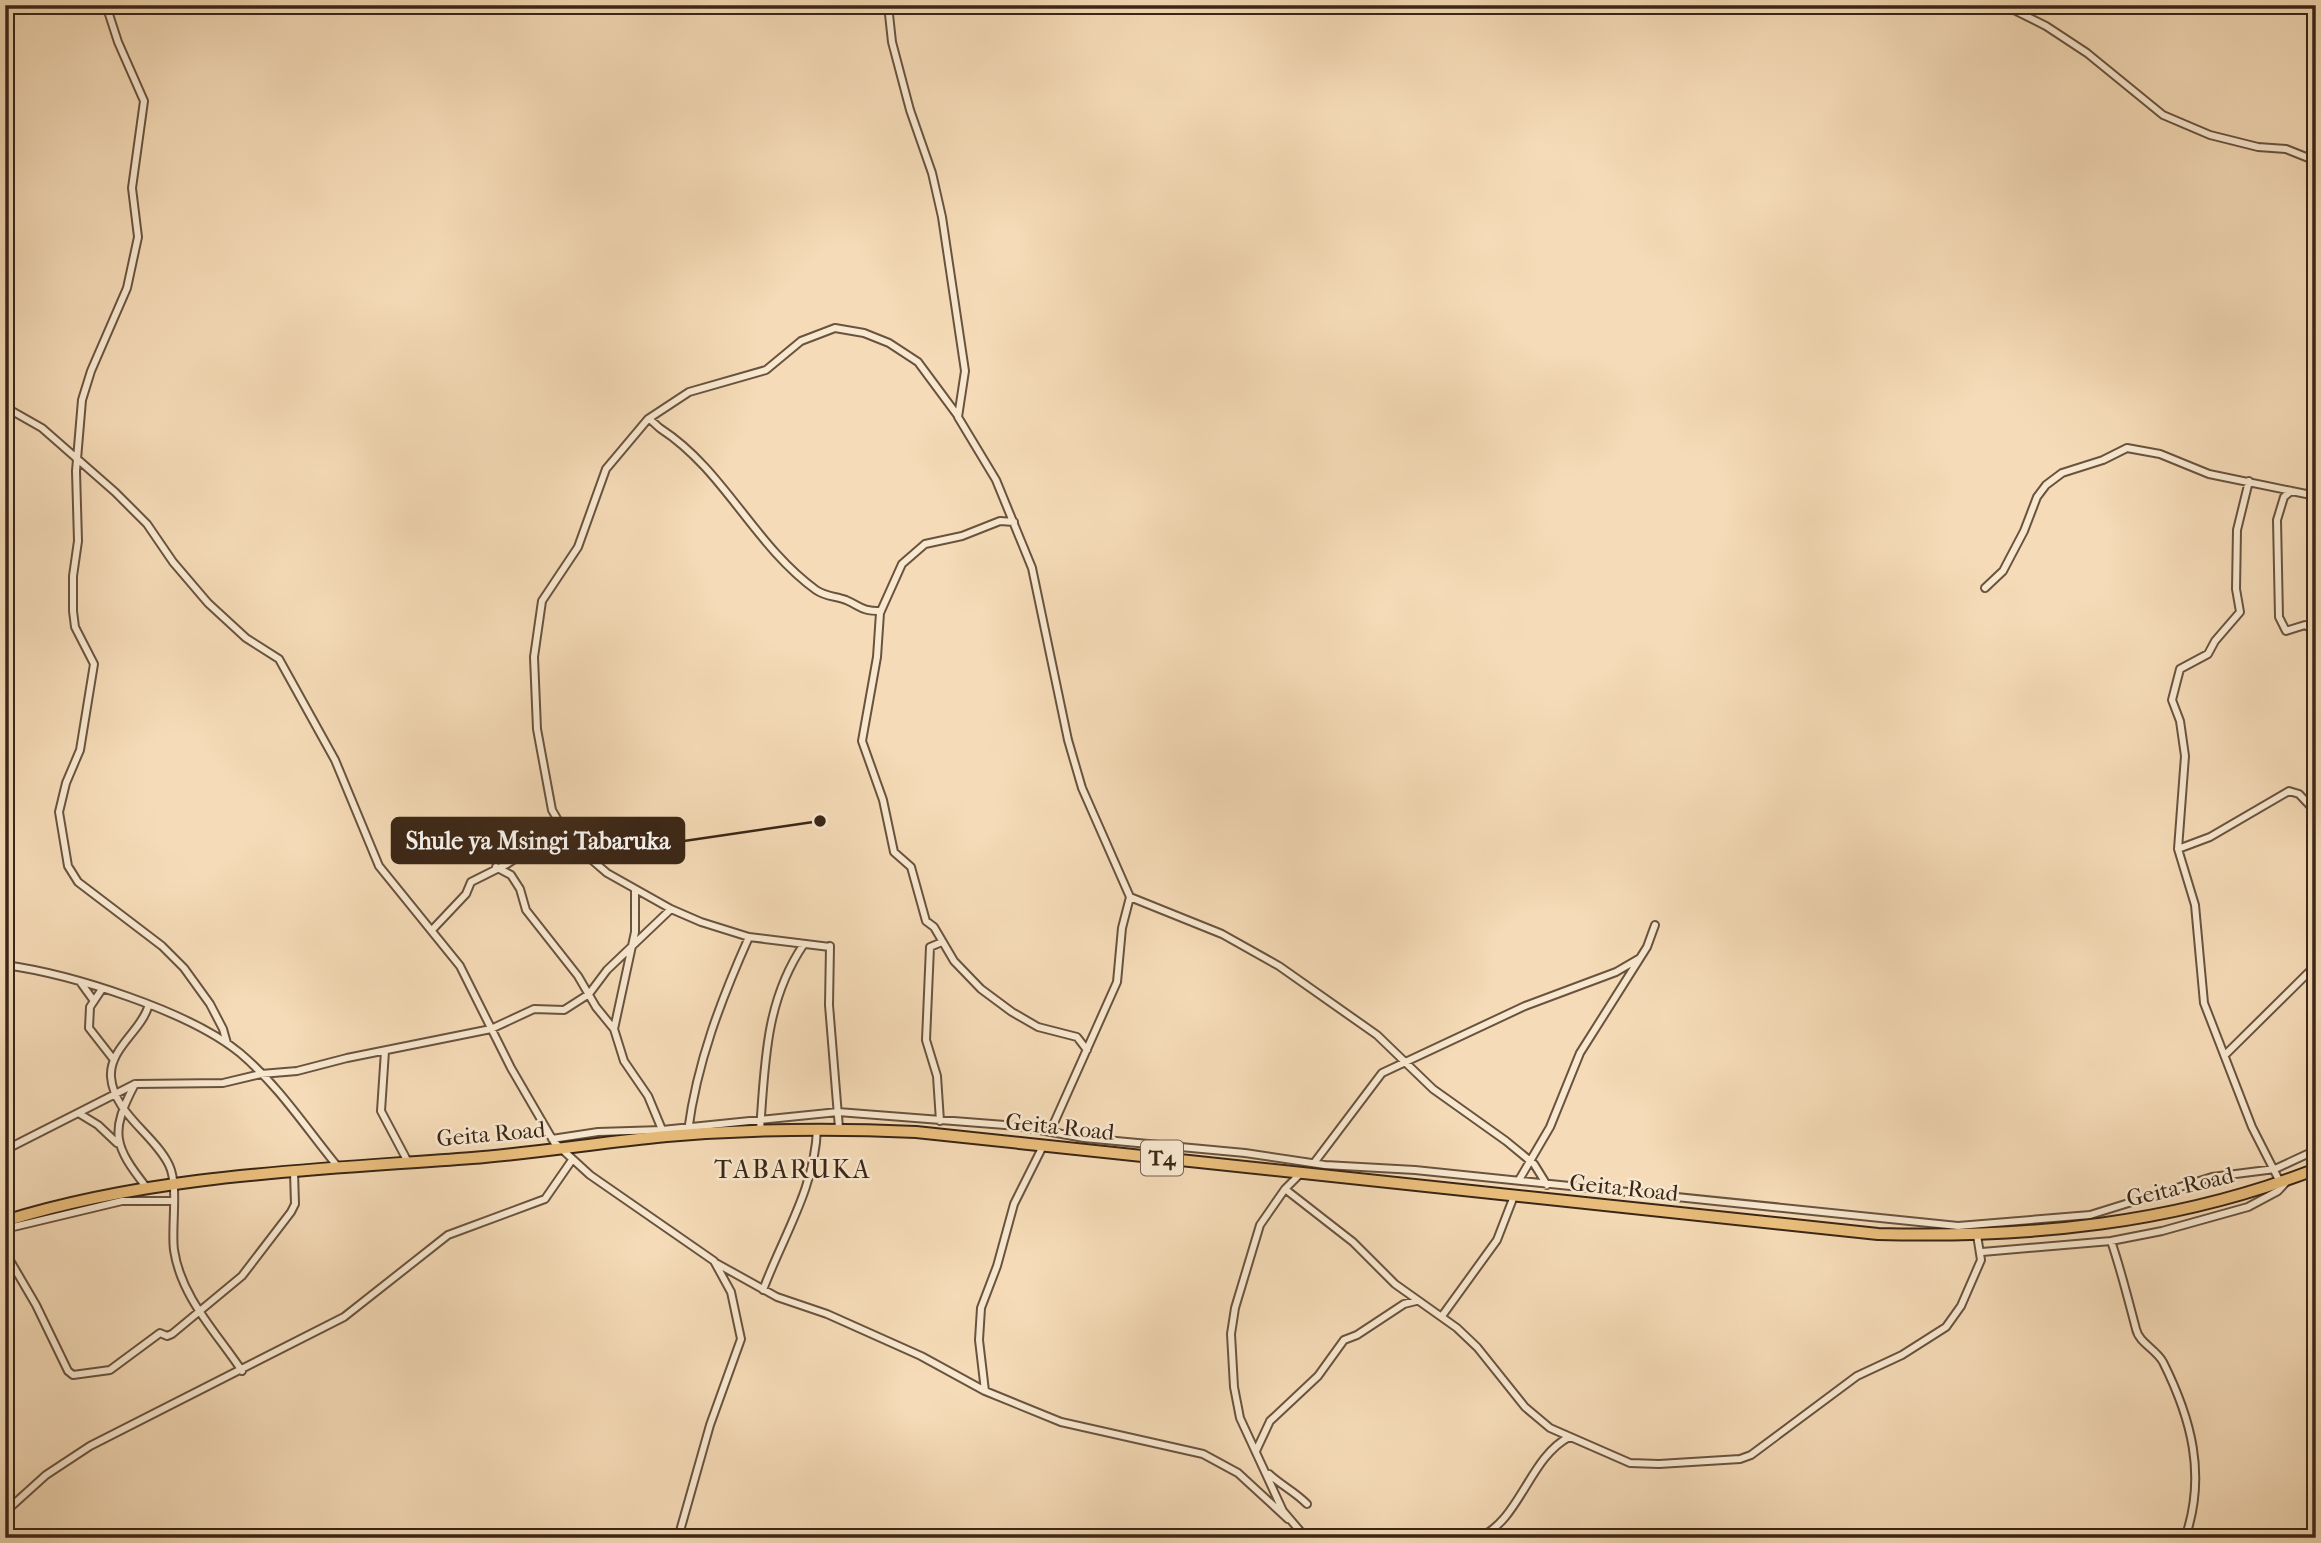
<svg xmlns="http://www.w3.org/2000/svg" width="2321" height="1543" viewBox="0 0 2321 1543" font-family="'IM FELL French Canon',serif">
	<rect width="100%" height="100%" fill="#f5dbb7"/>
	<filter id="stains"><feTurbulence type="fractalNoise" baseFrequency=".00286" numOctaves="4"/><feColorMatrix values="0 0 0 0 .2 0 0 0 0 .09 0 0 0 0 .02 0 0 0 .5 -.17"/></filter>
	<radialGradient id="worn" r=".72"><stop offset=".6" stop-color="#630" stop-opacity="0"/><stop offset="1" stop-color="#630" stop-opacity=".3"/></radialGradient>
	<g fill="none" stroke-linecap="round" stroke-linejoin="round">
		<defs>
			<path id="street" d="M106 5 118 42 144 101 132 188 138 237 127 288 91 371 82 400 76 471 78 541 73 576V611L75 627 94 664 80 750 66 783 59 812 68 866 78 882 162 946 184 968 210 1004 223 1029 227 1043
				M888 5 892 42 910 110 932 173 942 217 965 371 958 417 996 480 1032 568 1068 740 1082 788 1130 897 1122 928 1117 982 1050 1132
				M2004 5 2046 26 2087 53 2163 115 2210 135 2258 147 2286 149 2316 161
				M5 407 42 428 115 492 147 524 173 562 208 603 246 638 279 659 335 760 379 866 460 966 511 1068 554 1142 590 1175 714 1261 731 1292 741 1339 710 1425 678 1538
				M648 419C654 421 655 425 661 429 724 470 754 545 816 590 826 597 836 596 846 600 862 607 861 611 881 611
				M2249 481 2237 530 2236 589 2240 612 2215 641 2208 654 2180 669 2172 700 2180 721 2185 756 2178 849 2195 905 2204 1003 2252 1127 2280 1182
				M2291 491 2284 497 2277 520 2279 617 2286 631 2305 625 2316 631
				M1014 522 1000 521 962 536 925 544 902 564 880 613 877 657 862 741 883 800 894 852 911 867 926 921 934 927 954 961 981 989 1012 1012 1038 1027 1077 1037 1087 1050
				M1985 588 2003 571 2024 531 2037 497 2046 485 2062 473 2103 460 2127 448 2160 454 2209 474 2316 496
				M2178 849 2210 837 2289 791 2299 794 2316 812
				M496 867 511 875 520 889 526 910 578 976 596 1007 614 1029 624 1061 648 1096 663 1132
				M1130 897 1222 934 1279 966 1377 1035 1433 1089 1506 1141 1534 1164 1547 1185
				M432 930 466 894 471 882 507 864 561 829
				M830 946 829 1005 839 1128
				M830 947 749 937 701 922 671 909 607 873 570 841 552 810 537 729 534 657 542 601 578 547 606 469 648 419 689 392 766 370 801 341 835 328 864 333 889 343 918 362 958 416
				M5 965C71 974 189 1011 240 1053 279 1086 306 1128 338 1167
				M81 983 94 1001
				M102 989 90 1007 89 1028 114 1060
				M148 1007C141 1031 109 1049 111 1077 114 1114 154 1134 169 1165 179 1186 171 1226 174 1250 181 1297 216 1332 242 1371
				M614 1029 635 932V890
				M385 1051 381 1111 408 1162
				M2225 1055 2316 965
				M135 1084C109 1133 114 1146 147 1188
				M80 1114 98 1125 117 1143
				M940 1121 937 1076 926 1040 930 947 942 942
				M760 1130C765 1064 765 1001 804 944
				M688 1131C697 1062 721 1000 749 937
				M552 1139 598 1132 662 1130 838 1112 1018 1126 1084 1138 1245 1153 1325 1165 1415 1170 1958 1226 2090 1215 2212 1177 2275 1169 2316 1150
				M5 1150 135 1084 223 1083 261 1074 297 1071 347 1058 491 1029 534 1009 564 1010 589 994 607 970 671 909
				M1314 1163 1382 1073 1525 1006 1616 972 1640 958
				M1300 1174 1285 1189 1260 1225 1235 1308 1231 1334 1234 1387 1240 1418 1283 1511 1306 1538
				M1519 1180 1550 1127 1580 1053 1647 947 1655 925
				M1285 1189 1353 1242 1395 1284 1457 1328 1477 1347 1525 1407 1550 1428 1630 1463 1659 1464 1740 1459 1751 1455 1857 1376 1902 1355 1946 1327 1961 1306 1981 1260 1977 1235
				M5 1229 122 1201H172
				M2111 1241C2121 1270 2128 1299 2136 1329 2139 1343 2156 1349 2163 1362 2191 1418 2207 1475 2185 1538
				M5 1252 36 1305 68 1371 73 1375 110 1370 160 1333 167 1336 172 1334 242 1276 291 1212 295 1204 294 1172
				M1982 1252 2111 1241 2162 1231 2248 1207 2278 1191 2288 1180
				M716 1263 777 1297 827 1314 921 1356 985 1391 1061 1422 1203 1454 1238 1473 1288 1519
				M763 1290C783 1236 815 1188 817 1129
				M1442 1316 1497 1240 1514 1196
				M985 1391 979 1340 981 1308 997 1266 1014 1204 1043 1146
				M1256 1451 1270 1421 1318 1376 1344 1340 1357 1335 1404 1304 1416 1301
				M1269 1474C1282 1486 1294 1491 1307 1504
				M5 1512 46 1475 90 1446 344 1317 448 1235 545 1199 572 1160
				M1478 1538C1520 1521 1529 1458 1569 1437"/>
			<path id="highway" d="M5 1221C155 1174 316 1170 472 1158 537 1153 602 1142 667 1136 750 1129 833 1128 916 1132L1878 1234C2029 1238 2175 1224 2316 1169"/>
		</defs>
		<use href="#street" stroke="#69533e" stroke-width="10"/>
		<use href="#highway" stroke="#3a2616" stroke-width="14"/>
		<use href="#street" stroke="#f8e8d0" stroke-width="6"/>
		<use href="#highway" stroke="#eabe7c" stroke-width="10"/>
	</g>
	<g text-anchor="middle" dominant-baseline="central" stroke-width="5" stroke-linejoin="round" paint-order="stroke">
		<rect fill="#f8e8d0" stroke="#73604e" stroke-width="2" x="1141" y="1140.5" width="42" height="35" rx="5"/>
		<g font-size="21" font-weight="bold" fill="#3a2616">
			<text x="1162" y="1158">T4</text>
		</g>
		<g font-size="23" fill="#3a2616" stroke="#f8e8d0">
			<text transform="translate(1060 1127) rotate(6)">Geita Road</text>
			<text transform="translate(491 1134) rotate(-5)">Geita Road</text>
			<text transform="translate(2180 1187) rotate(-13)">Geita Road</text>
			<text transform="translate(1624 1188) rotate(6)">Geita Road</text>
		</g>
		<g font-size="26" letter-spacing="2" fill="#3a2616" stroke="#f8e8d0">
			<text x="793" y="1169">TABARUKA</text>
		</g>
	</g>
	<path fill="none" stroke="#3a2616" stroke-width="2.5" d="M820 821L684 841"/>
	<circle fill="#3a2616" stroke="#f8e8d0" stroke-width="2.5" cx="820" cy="821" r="7"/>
	<rect fill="#3a2616" stroke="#3a2616" stroke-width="2.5" x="392" y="818" width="292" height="45" rx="7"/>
	<g font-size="24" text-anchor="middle" font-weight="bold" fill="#fff">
		<text x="538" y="849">Shule ya Msingi Tabaruka</text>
	</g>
	<rect width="2321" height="1543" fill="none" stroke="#f5dbb7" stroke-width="28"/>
	<rect x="7" y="7" width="2307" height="1529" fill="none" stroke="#3a2616" stroke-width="3.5"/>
	<rect x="14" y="14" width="2293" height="1515" fill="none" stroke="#3a2616" stroke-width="2"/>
	<rect width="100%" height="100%" filter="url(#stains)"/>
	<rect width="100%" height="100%" fill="url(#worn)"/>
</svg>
